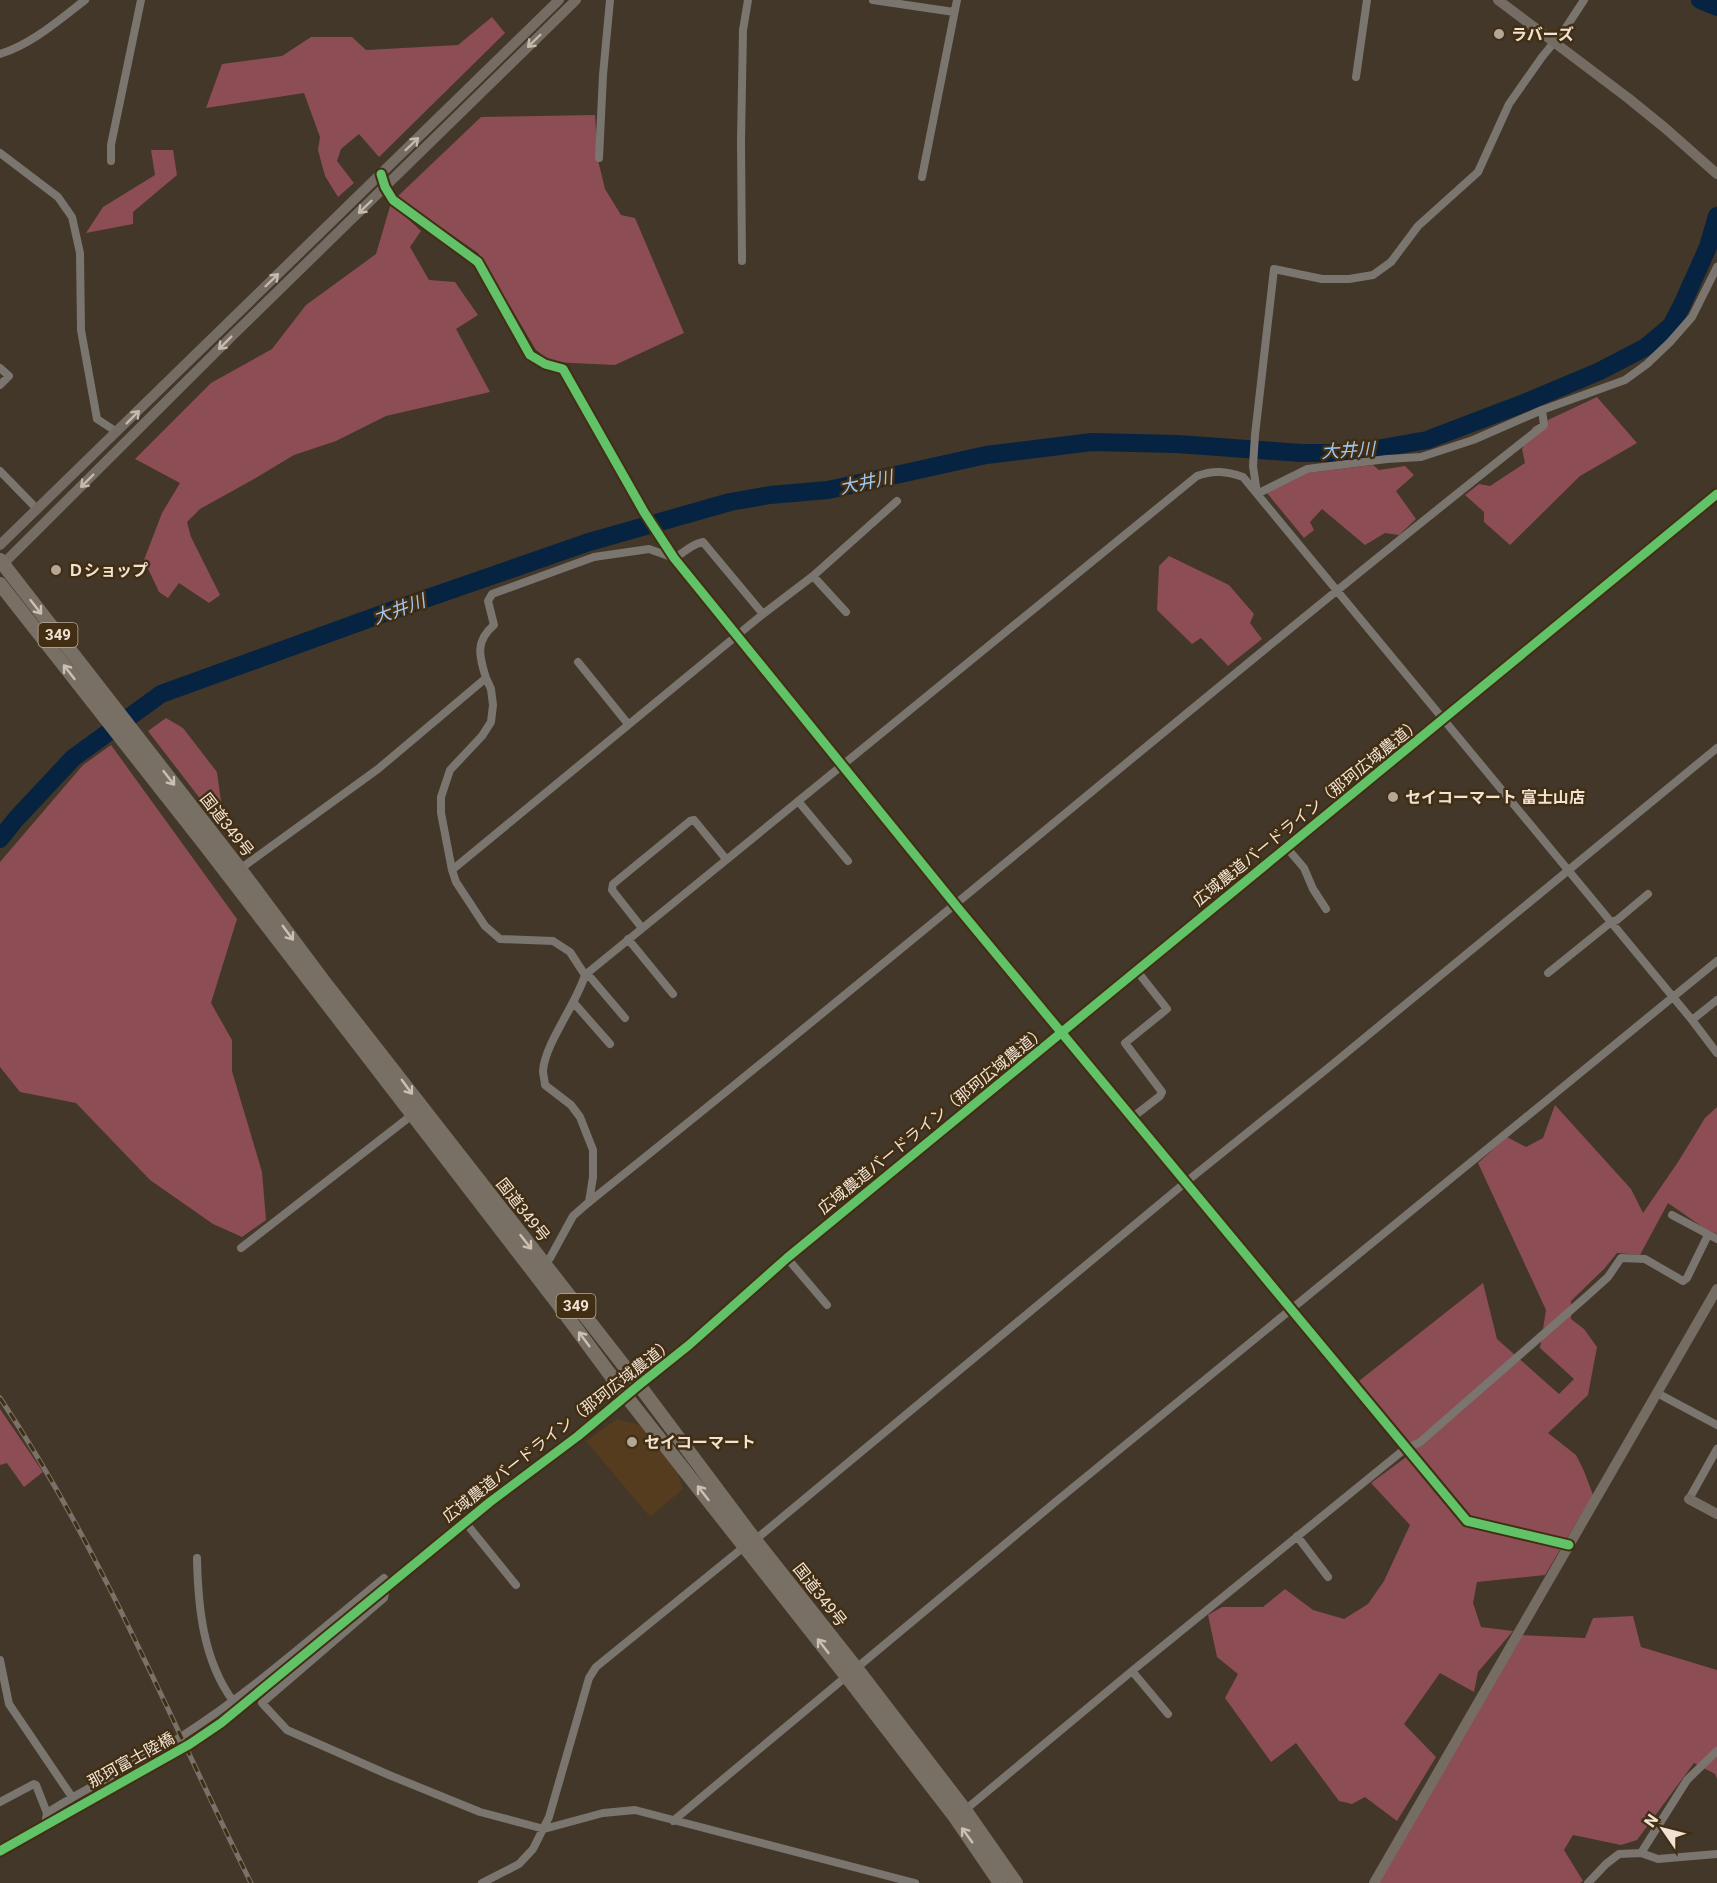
<svg xmlns="http://www.w3.org/2000/svg" width="1717" height="1883" viewBox="0 0 1717 1883" font-family="Roboto,'Noto Sans JP',sans-serif">
	<rect width="100%" height="100%" fill="#423728"/>
	<path fill="#553c1e" d="M617 1419 640 1425 677 1471 683 1489 650 1517 586 1441Z"/>
	<path fill="#8c4d55" d="M492 17 505 33 379 157 359 134 341 149 337 161 354 183 338 197 325 176 318 150 320 137 304 93 206 108 222 64 282 56 311 37H352L366 50 458 45Z
		M595 115 598 160 605 189 621 215 635 218 684 333 615 365 551 362 536 350 478 253 397 197 481 117Z
		M151 150H173L177 175 133 212V224L86 233 103 207 155 175Z
		M391 203 421 231 410 247 429 280 455 282 478 315 456 329 490 392 386 416 336 441 294 455 254 479 200 509 187 522 191 537 220 595 209 603 179 583 168 598 159 592 144 560 162 513 180 483 135 459 211 383 272 349 306 305 376 254Z
		M1597 397 1637 443 1580 476 1510 545 1484 522V512L1465 495 1479 484 1490 486 1525 463 1522 449 1533 427Z
		M1373 465 1379 470 1405 466 1414 475 1396 491 1416 519 1399 535 1385 533 1365 545 1322 509 1310 522 1314 530 1304 538 1267 493 1307 473Z
		M1169 556 1229 585 1254 614 1250 623 1262 639 1228 666 1201 638 1192 644 1157 610 1159 566Z
		M166 718 183 728 217 772 225 831 148 731Z
		M111 745 237 919 211 1003 232 1040V1071L262 1172 266 1220 242 1237 213 1224 150 1180 76 1103 20 1092 0 1067V862L83 765Z
		M1555 1105 1631 1189 1643 1213 1678 1162 1705 1118 1717 1107V1234L1704 1228 1668 1203 1640 1255 1617 1253 1604 1269 1571 1301V1319L1584 1329 1597 1347 1588 1395 1548 1433 1576 1455 1584 1471 1593 1495 1545 1575 1477 1582 1473 1603 1481 1627 1513 1631 1478 1672 1474 1692 1440 1673 1404 1724 1436 1757 1397 1821 1365 1797 1352 1804 1339 1801 1296 1743 1271 1762 1225 1698 1238 1674 1217 1657 1208 1615 1222 1607H1263L1285 1589 1313 1610 1344 1619 1368 1604 1384 1581 1410 1525 1371 1483 1413 1452 1359 1381 1483 1283 1497 1339 1559 1394 1574 1379 1540 1348 1546 1310 1478 1163 1507 1137 1526 1147 1543 1138Z
		M0 1409 43 1472 24 1487 7 1463 0 1465Z
		M1633 1616 1641 1647 1717 1670V1779L1715 1774 1694 1763 1637 1840 1621 1845 1573 1835 1564 1850 1583 1881 1580 1883H1378L1521 1635 1585 1638 1593 1618Z"/>
	<g fill="none" stroke-linecap="round" stroke-linejoin="round">
		<path stroke="#062341" stroke-width="18" d="M1700 0 1717 7
			M0 839 16 819 73 758 161 694 393 610 589 542 730 502 770 495 828 490 986 455 1092 442 1177 444 1301 453H1354L1427 440 1519 405 1600 371 1646 347 1671 326 1682 305 1708 247 1717 216"/>
		<path stroke="#7a756f" stroke-width="8" d="M873 0 954 12
			M0 54C32 44 59 20 85 0
			M1356 77 1367 0
			M0 153 58 197 72 217 80 253 81 330 97 419 117 432
			M599 158 603 75 610 0
			M111 161V145L141 0
			M381 174 385 187 393 200 478 262 530 355 545 364 563 369 644 512 674 558 958 908 1467 1521 1569 1545
			M922 177 957 0
			M742 261 741 140 743 30 748 0
			M0 368 9 376 0 385
			M0 471 37 509
			M1257 493 1253 466 1255 435 1274 269 1322 279H1349L1373 275 1391 262 1418 226 1478 172 1509 104 1542 57 1565 29 1584 0
			M1257 494 1307 469 1387 459 1421 457 1473 440 1542 410 1625 380 1647 364 1670 342 1692 317 1717 267
			M813 576 846 612
			M578 662 628 724
			M486 678C479 656 475 641 494 625L488 601 492 594 594 557 649 549 674 558C684 553 691 544 703 542L763 614
			M798 801 848 861
			M1287 848 1304 868 1313 889 1326 909
			M240 869 378 769 486 678 491 689 493 705 491 722 482 736 450 770 441 797V813L452 870 456 882 485 926 500 939 553 941 570 952 585 975 591 978 625 1018
			M452 870 763 614 813 576 897 501
			M642 928 612 890 613 884 690 821 694 820 726 859
			M628 939 673 994
			M1548 973 1610 923 1617 920 1648 894
			M574 1003 610 1044
			M1692 1020 1717 1000
			M1133 1117 1160 1096 1162 1092 1125 1043 1167 1009 1137 971
			M589 1202 593 1177V1150L580 1117 571 1105 545 1085C545 1081 543 1075 543 1071 545 1043 576 1005 585 975L1197 476C1213 470 1226 471 1243 477L1692 1020 1717 1053
			M1672 1215 1717 1239
			M241 1248 412 1115
			M787 1258 827 1305
			M541 1265 550 1258 573 1216 589 1202C910 947 1221 679 1544 425L1542 410
			M1657 1393 1717 1425
			M1689 1499 1717 1449
			M465 1522 516 1585
			M1297 1536 1328 1577
			M755 1540 1186 1182 1328 1068 1717 748
			M197 1558C198 1607 203 1660 233 1701
			M386 1587 384 1598 262 1703 287 1730 389 1775 480 1812 544 1829 603 1813 635 1810 915 1883
			M0 1660 9 1704 72 1797
			M1132 1671 1168 1714
			M0 1802 34 1784 36 1785 47 1813
			M965 1810 1132 1671 1406 1448 1419 1443 1587 1296 1608 1277 1621 1258 1645 1259 1683 1281 1687 1278 1708 1235
			M673 1821 1059 1499 1717 961
			M45 1825 47 1813C90 1785 138 1764 182 1736 254 1690 318 1632 384 1578
			M1641 1853 1687 1780 1717 1751
			M482 1883 519 1864 533 1849 549 1817 589 1678 596 1667 745 1546
			M1588 1883 1606 1864 1619 1854 1641 1853 1658 1859 1717 1854"/>
		<path stroke="#756d64" stroke-width="10" d="M1498 0 1628 98 1665 128 1717 174
			M0 545 559 0
			M0 567 232 336 576 0
			M1689 1499 1717 1514
			M221 1723 490 1502 578 1436 639 1385 689 1345 787 1258 1717 494
			M0 1851 54 1820
			M1374 1883 1717 1289"/>
		<path stroke="#787064" stroke-width="14" d="M0 560 240 869 322 979 639 1385 755 1540 857 1669 965 1810 1016 1883
			M0 584 205 845 555 1300 626 1396 847 1677 955 1817 1000 1883"/>
		<defs>
			<path id="rail" d="M0 1398C102 1550 170 1720 251 1883"/>
		</defs>
		<use href="#rail" stroke="#797269" stroke-width="5"/>
		<use href="#rail" stroke="#422e13" stroke-width="3" stroke-dasharray="9" stroke-linecap="butt"/>
		<path stroke="#756d64" stroke-width="10" d="M54 1820 190 1744 221 1723"/>
		<defs>
			<path id="cycleway" d="M381 174 385 187 393 200 478 262 530 355 545 364 563 369 644 512 674 558 958 908 1467 1521 1569 1545
				M0 1851 190 1744 221 1723 490 1502 578 1436 639 1385 689 1345 787 1258 1717 494"/>
		</defs>
		<use href="#cycleway" stroke="#422e13" stroke-width="13"/>
		<use href="#cycleway" stroke="#61c268" stroke-width="9"/>
	</g>
	<defs><path id="oneway-shaft" d="M-6 0H5M1.5-3L5.5 0L1.5 3" fill="none" stroke-width="1.6" stroke-linecap="round" stroke-linejoin="round" transform="scale(1.5)"/></defs>
	<g stroke="#c6baad">
		<use href="#oneway-shaft" transform="translate(534 41) rotate(136)"/>
		<use href="#oneway-shaft" transform="translate(412 144) rotate(-44)"/>
		<use href="#oneway-shaft" transform="translate(365 207) rotate(136)"/>
		<use href="#oneway-shaft" transform="translate(272 280) rotate(-44)"/>
		<use href="#oneway-shaft" transform="translate(225 343) rotate(135)"/>
		<use href="#oneway-shaft" transform="translate(133 417) rotate(-45)"/>
		<use href="#oneway-shaft" transform="translate(87 481) rotate(135)"/>
	</g>
	<g stroke="#cdc0b2">
		<use href="#oneway-shaft" transform="translate(36 607) rotate(52)"/>
		<use href="#oneway-shaft" transform="translate(69 672) rotate(-128)"/>
		<use href="#oneway-shaft" transform="translate(169 778) rotate(52)"/>
		<use href="#oneway-shaft" transform="translate(288 933) rotate(54)"/>
		<use href="#oneway-shaft" transform="translate(407 1087) rotate(54)"/>
		<use href="#oneway-shaft" transform="translate(526 1242) rotate(52)"/>
		<use href="#oneway-shaft" transform="translate(584 1339) rotate(-127)"/>
		<use href="#oneway-shaft" transform="translate(703 1493) rotate(-128)"/>
		<use href="#oneway-shaft" transform="translate(823 1646) rotate(-128)"/>
		<use href="#oneway-shaft" transform="translate(967 1835) rotate(-126)"/>
	</g>
	<g fill="#b4a798" stroke="#422e13" stroke-width="2">
		<circle cx="1499" cy="34" r="6"/>
		<circle cx="56" cy="570" r="6"/>
		<circle cx="1393" cy="797" r="6"/>
		<circle cx="632" cy="1442" r="6"/>
	</g>
	<g text-anchor="middle" dominant-baseline="central" stroke-width="5" stroke-linejoin="round" paint-order="stroke">
		<g fill="#422e13" stroke="#bcad9a" stroke-width="1.5">
			<rect x="38.5" y="623" width="39" height="24" rx="4.5"/>
			<rect x="556.5" y="1294" width="39" height="24" rx="4.5"/>
		</g>
		<g font-size="15" font-weight="bold" fill="#f1e3d4">
			<text x="58" y="635">349</text>
			<text x="576" y="1306">349</text>
		</g>
		<g font-size="16" font-weight="bold" fill="#f1e3d4" stroke="#422e13" text-anchor="start">
			<text x="1511" y="34">ラバーズ</text>
			<text x="68" y="570">Ｄショップ</text>
			<text x="1405" y="797">セイコーマート 富士山店</text>
			<text x="644" y="1442">セイコーマート</text>
		</g>
		<g font-size="16" fill="#f1e3d4" stroke="#422e13">
			<text transform="translate(1307 812) rotate(-39)">広域農道バードライン（那珂広域農道）</text>
			<text transform="translate(227 825) rotate(52)">国道349号</text>
			<text transform="translate(932 1120) rotate(-39)">広域農道バードライン（那珂広域農道）</text>
			<text transform="translate(523 1210) rotate(52)">国道349号</text>
			<text transform="translate(558 1430) rotate(-38)">広域農道バードライン（那珂広域農道）</text>
			<text transform="translate(820 1595) rotate(52)">国道349号</text>
			<text transform="translate(131 1760) rotate(-29)">那珂富士陸橋</text>
		</g>
		<g font-size="18" font-style="italic" fill="#9fc7f2" stroke="#422e13">
			<text transform="translate(1348 450) rotate(-3)">大井川</text>
			<text transform="translate(866 482) rotate(-12)">大井川</text>
			<text transform="translate(399 609) rotate(-20)">大井川</text>
		</g>
	</g>
	<g transform="translate(1663 1829) rotate(305)" stroke="#422e13" stroke-width="4.5" paint-order="stroke">
	<path d="M0-4.5L10 22L0 15L-10 22Z" fill="#f1e3d4"/>
	<text y="-9" font-size="16" font-weight="bold" text-anchor="middle" fill="#f1e3d4">N</text>
	</g>
</svg>
